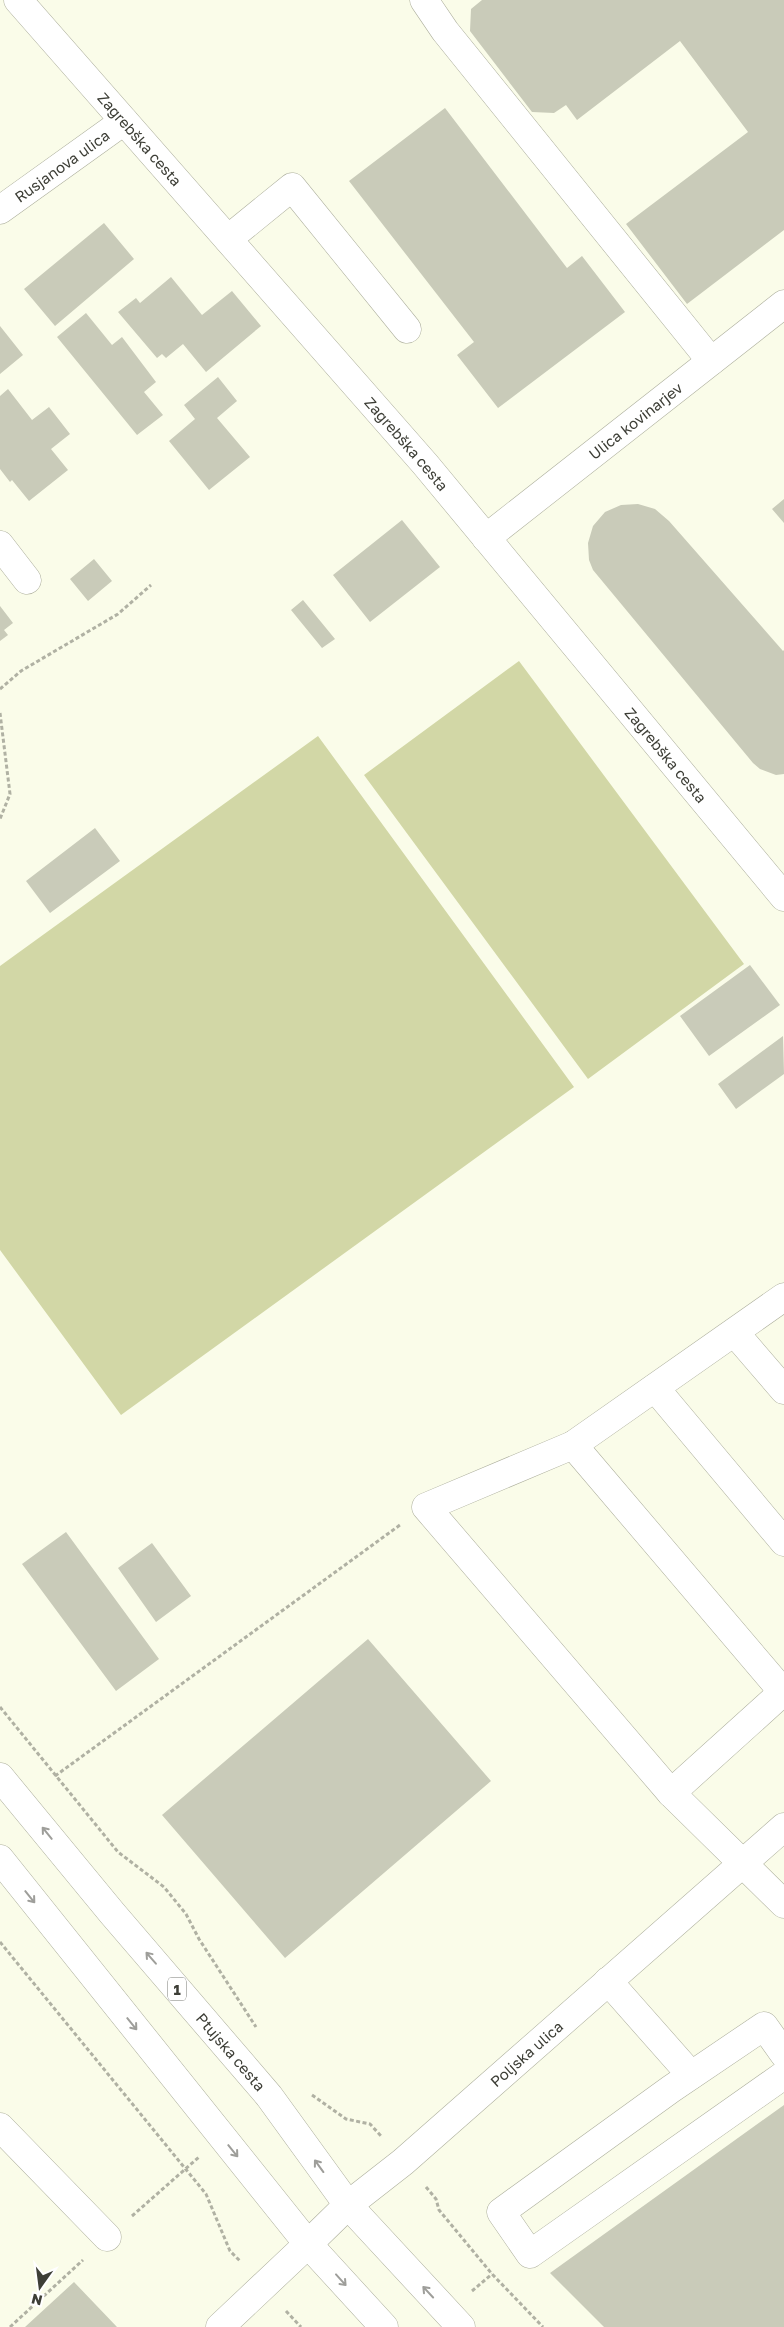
<svg xmlns="http://www.w3.org/2000/svg" width="784" height="2327" viewBox="0 0 784 2327" font-family="'Golos Text',sans-serif">
	<rect width="100%" height="100%" fill="#fafce9"/>
	<path fill="#d2d7a6" d="M519 661 744 964 588 1079 364 775Z
		M318 736 574 1087 121 1415 0 1250V966Z"/>
	<path fill="#c9cbb9" d="M482 0H784V230L687 304 626 224 748 132 680 41 577 120 566 105 554 113 532 112 470 31 471 9Z
		M445 108 567 268 582 256 625 312 498 408 457 355 474 342 349 181Z
		M104 223 134 259 55 326 24 289Z
		M171 277 202 315 232 291 261 326 206 372 183 344 166 358 162 354 157 358 118 312 136 298 140 303Z
		M86 313 112 345 122 337 156 382 144 392 163 415 137 435 57 337Z
		M0 326 23 355 0 374Z
		M218 377 237 401 217 418 250 457 209 490 169 441 195 419 184 405Z
		M8 389 32 420 49 407 70 434 51 449 68 470 29 501 12 480 10 482 0 469V396Z
		M784 499V523L772 509Z
		M638 504 655 509 669 521 783 651 784 650V774L776 775 760 769 753 763 593 570 589 560 588 543 593 526 605 512 621 505Z
		M402 520 440 567 370 622 333 575Z
		M94 559 112 581 88 601 70 579Z
		M303 600 335 639 322 648 291 610Z
		M0 606 13 623 4 630 8 635 0 641Z
		M95 828 120 861 50 913 26 881Z
		M750 965 780 1005 709 1056 680 1016Z
		M783 1036 784 1074 736 1109 718 1084Z
		M66 1532 159 1659 116 1691 22 1564Z
		M152 1543 191 1596 156 1622 118 1568Z
		M368 1639 491 1781 285 1958 162 1815Z
		M784 2105V2327H604L550 2273Z
		M74 2282 117 2327H25Z"/>
	<g fill="none" stroke-linecap="round" stroke-linejoin="round">
		<defs>
			<g id="minor">
				<path id="s1" d="M18 0 425 464 784 897"/>
				<path d="M424 0 445 31 711 361"/>
				<path id="s2" d="M0 210 124 121"/>
				<path d="M228 239 292 187 407 329"/>
				<path id="s3" d="M486 538 784 304"/>
				<path d="M0 545 27 580"/>
				<path d="M784 1297 573 1445 426 1507 671 1793 784 1904"/>
				<path d="M735 1333 784 1390"/>
				<path d="M655 1388 784 1542"/>
				<path d="M573 1445 783 1692"/>
				<path d="M671 1793 784 1691"/>
				<path d="M608 1981 691 2075"/>
				<path d="M784 2054 764 2026 671 2089 501 2212 530 2254 784 2075"/>
				<path d="M0 2127 107 2237"/>
				<path id="s4" d="M348 2205 403 2162 784 1827"/>
				<path d="M220 2327 308 2244"/>
			</g>
			<g id="major">
				<path id="s5" d="M0 1777 112 1913 269 2096 348 2205 461 2327"/>
				<path d="M0 1859 308 2244 384 2327"/>
				<path d="M308 2244 348 2205"/>
			</g>
		</defs>
		<use href="#minor" stroke="#acae9c" stroke-width="29"/>
		<use href="#major" stroke="#acae9c" stroke-width="29"/>
		<path stroke="#b0b1a3" stroke-width="3" stroke-dasharray="4 2.5" stroke-linecap="butt" d="M0 689 21 671 118 614 151 585
			M0 713 10 794 0 819
			M0 1707 118 1852 164 1887 186 1914 199 1939 256 2027
			M55 1776 400 1525
			M0 1942 206 2194 230 2251 241 2262
			M312 2095 346 2119 370 2124 382 2137
			M426 2187 436 2199 439 2210 492 2274 543 2327
			M132 2216 199 2157
			M472 2291 492 2274
			M286 2311 301 2327
			M10 2327 83 2260"/>
		<use href="#minor" stroke="#fff" stroke-width="28"/>
		<use href="#major" stroke="#fff" stroke-width="28"/>
	</g>
	<defs><path id="oneway-shaft" d="M-6 0H5M1.5-3L5.5 0L1.5 3" fill="none" stroke-width="1.6" stroke-linecap="round" stroke-linejoin="round" transform="scale(1.25)"/></defs>
	<g stroke="#9e9e9a">
		<use href="#oneway-shaft" transform="translate(47 1833) rotate(-129)"/>
		<use href="#oneway-shaft" transform="translate(30 1897) rotate(51)"/>
		<use href="#oneway-shaft" transform="translate(151 1958) rotate(-131)"/>
		<use href="#oneway-shaft" transform="translate(132 2024) rotate(51)"/>
		<use href="#oneway-shaft" transform="translate(233 2151) rotate(51)"/>
		<use href="#oneway-shaft" transform="translate(319 2166) rotate(-126)"/>
		<use href="#oneway-shaft" transform="translate(341 2280) rotate(48)"/>
		<use href="#oneway-shaft" transform="translate(428 2292) rotate(-133)"/>
	</g>
	<g text-anchor="middle" dominant-baseline="central" stroke-width="4" stroke-linejoin="round" paint-order="stroke">
		<rect fill="#fff" stroke="#777872" stroke-width="1" x="168" y="1977.5" width="18" height="23" rx="4"/>
		<g font-size="14" font-weight="bold" fill="#3d3e36">
			<text x="177" y="1989">1</text>
		</g>
		<g font-size="15" fill="#3d3e36" stroke="#fff">
			<text stroke="none"><textPath href="#s1" startOffset="185">Zagrebška cesta</textPath></text>
			<text stroke="none"><textPath href="#s2" startOffset="76">Rusjanova ulica</textPath></text>
			<text stroke="none"><textPath href="#s3" startOffset="190">Ulica kovinarjev</textPath></text>
			<text stroke="none"><textPath href="#s1" startOffset="590">Zagrebška cesta</textPath></text>
			<text stroke="none"><textPath href="#s1" startOffset="995">Zagrebška cesta</textPath></text>
			<text stroke="none"><textPath href="#s5" startOffset="359">Ptujska cesta</textPath></text>
			<text stroke="none"><textPath href="#s4" startOffset="234">Poljska ulica</textPath></text>
		</g>
	</g>
	<g transform="translate(40 2287) rotate(194)" stroke="#ffffff" stroke-width="4" paint-order="stroke">
	<path d="M0-4L9 19L0 12L-9 19Z" fill="#3d3e36"/>
	<text y="-8" font-size="14" font-weight="bold" text-anchor="middle" fill="#3d3e36">N</text>
	</g>
</svg>
